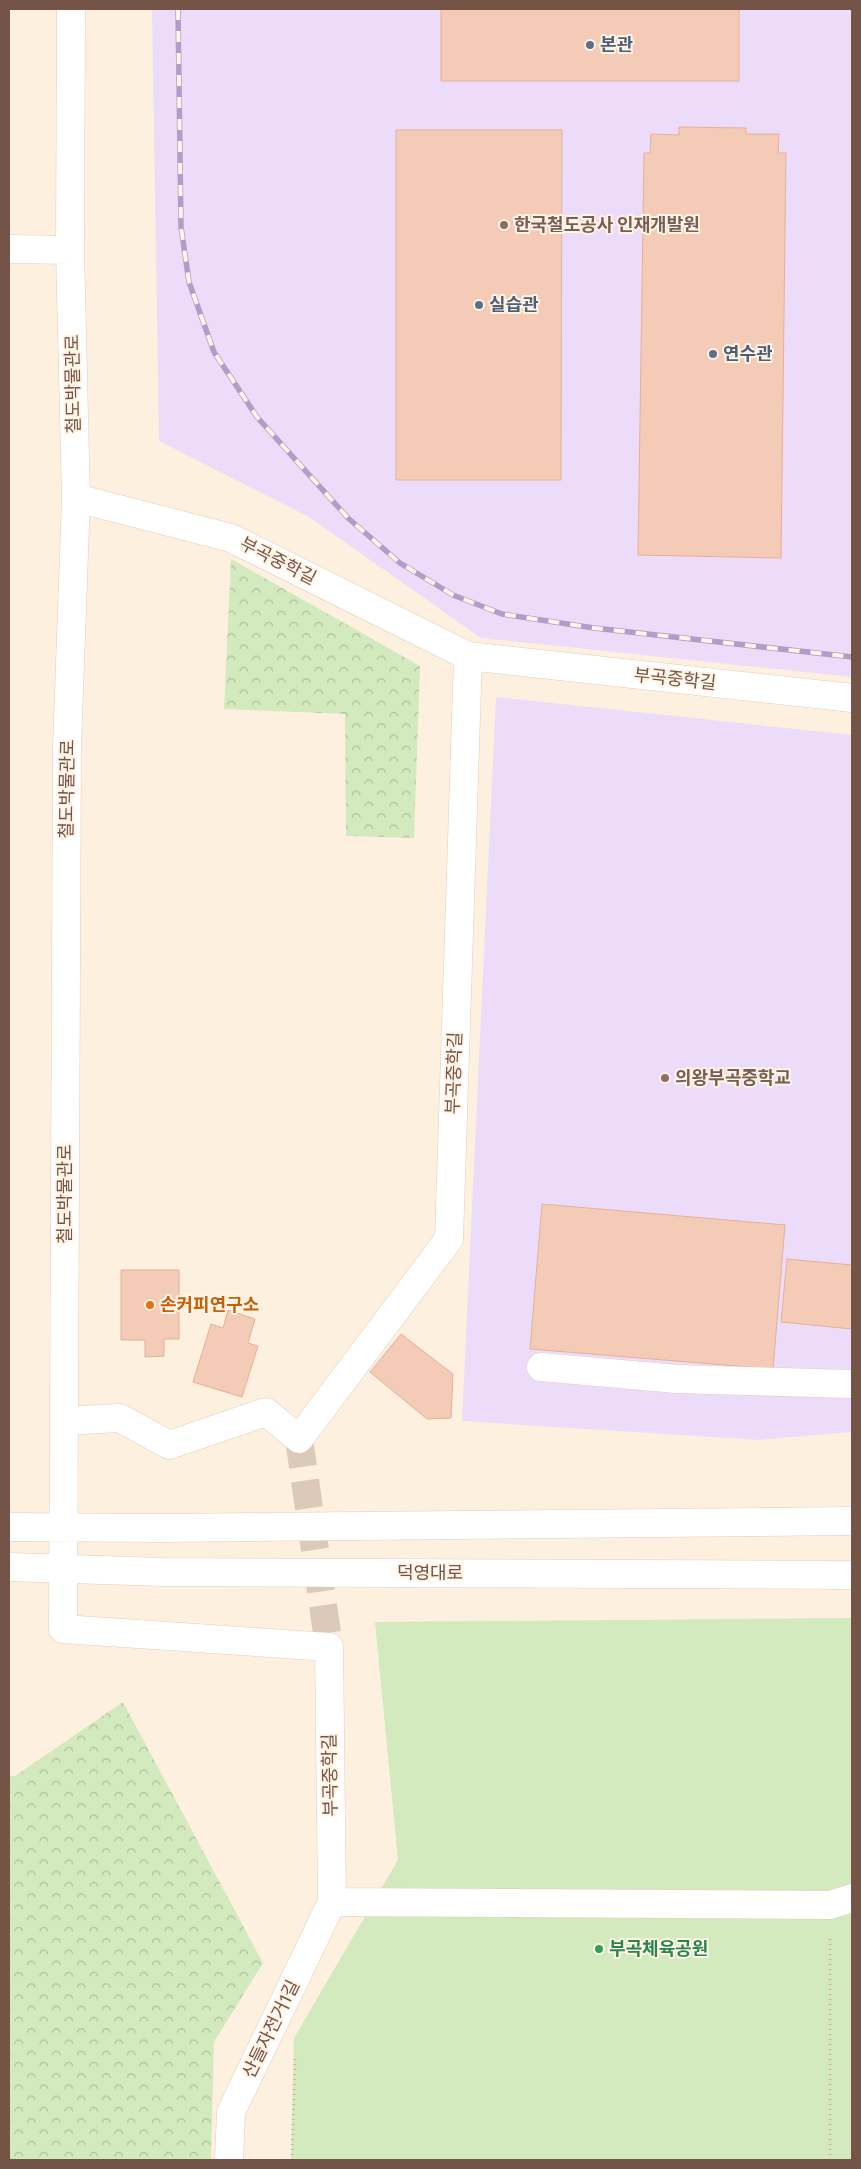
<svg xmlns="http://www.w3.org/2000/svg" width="861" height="2169" viewBox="0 0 861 2169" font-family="'Fira Sans Condensed','Noto Sans KR',sans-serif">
	<defs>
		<pattern id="forest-crowns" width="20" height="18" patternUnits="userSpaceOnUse" patternTransform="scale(1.25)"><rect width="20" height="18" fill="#d2eabe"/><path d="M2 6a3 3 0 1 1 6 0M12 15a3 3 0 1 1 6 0" fill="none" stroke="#afc09c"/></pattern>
	</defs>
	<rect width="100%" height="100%" fill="#fdf0df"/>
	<path fill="#eddcf9" d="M152 9H852V677L481 638 309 517 159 441Z
		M496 697 852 735V1432L760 1440 462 1421Z"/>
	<path fill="url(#forest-crowns)" d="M231 559 420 666 414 838 346 836 345 714 224 709Z
		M123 1702 263 1963 214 2042 211 2160H9V1776H15Z"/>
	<path fill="#d2eabe" d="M852 1618V2160H291L294 2038 398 1860 375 1622Z"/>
	<path fill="#f3cbb6" stroke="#e6b096" d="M441 9H739V81H441Z
		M679 127 746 128V134H779L778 153H786L781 558 638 555 644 153H650L651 134 679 135Z
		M396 130H562L561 480H396Z
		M542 1204 785 1225 773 1369 530 1349Z
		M787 1259 852 1265V1329L781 1322Z
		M121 1270H179V1339H164V1356L145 1357V1340H121Z
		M228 1310 255 1319 248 1343 258 1346 242 1397 193 1382 211 1324 223 1328Z
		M401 1334 453 1374 451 1418 427 1419 370 1372Z"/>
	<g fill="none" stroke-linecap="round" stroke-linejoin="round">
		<path stroke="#dbc9b9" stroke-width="28" stroke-dasharray="28 14" stroke-linecap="butt" d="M299 1439 329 1647"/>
		<defs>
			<path id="minor" d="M71 9 70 250 76 498 67 747 63 1629 329 1647 332 1902 231 2112 229 2160
				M9 249 70 250
				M76 498 231 538 468 656 852 698
				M541 1367 677 1379 852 1384
				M64 1421 120 1418 169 1445 266 1412 299 1439 449 1239 468 656
				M9 1527 165 1528 852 1521
				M9 1567 163 1572 852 1575
				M332 1902 830 1905 852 1898"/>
		</defs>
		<use href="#minor" stroke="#e3cdbe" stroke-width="29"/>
		<path stroke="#d8ae99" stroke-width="3" stroke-dasharray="1 4" stroke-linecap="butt" d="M292 2160 295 2058
			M830 2160V1938"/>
		<use href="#minor" stroke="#fff" stroke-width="28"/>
		<defs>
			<path id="rail" d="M178 9 181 227 189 282 214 352 257 417 348 518 400 563 453 595 502 614 594 628 852 657"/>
		</defs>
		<use href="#rail" stroke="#b19ec6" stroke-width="5.5"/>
		<use href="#rail" stroke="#fff4e6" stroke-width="4" stroke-dasharray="11" stroke-linecap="butt"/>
	</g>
	<g fill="#5c6f8a" stroke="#fff4e6" stroke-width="2">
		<circle cx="590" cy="45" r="5"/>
		<circle cx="479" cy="305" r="5"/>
		<circle cx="713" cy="354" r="5"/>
	</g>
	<g fill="#8d6e63" stroke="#fff4e6" stroke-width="2">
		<circle cx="504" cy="225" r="5"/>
		<circle cx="665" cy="1078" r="5"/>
	</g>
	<circle fill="#e8710a" stroke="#fff4e6" stroke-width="2" cx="150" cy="1305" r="5"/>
	<circle fill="#2e9e5b" stroke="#fff4e6" stroke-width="2" cx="599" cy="1949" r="5"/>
	<g text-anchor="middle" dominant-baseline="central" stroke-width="4" stroke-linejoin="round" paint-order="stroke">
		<g font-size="18" font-weight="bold" fill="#4e5e75" stroke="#fff4e6" text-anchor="start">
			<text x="600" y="45">본관</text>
			<text x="489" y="305">실습관</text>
			<text x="723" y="354">연수관</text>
		</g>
		<g font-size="18" font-weight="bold" fill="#785e54" stroke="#fff4e6" text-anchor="start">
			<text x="514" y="225">한국철도공사 인재개발원</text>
			<text x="675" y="1078">의왕부곡중학교</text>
		</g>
		<g font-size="18" fill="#745446" stroke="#fff4e6">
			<text transform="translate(73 384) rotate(-91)">철도박물관로</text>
			<text transform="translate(278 561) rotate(27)">부곡중학길</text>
			<text transform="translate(675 679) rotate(6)">부곡중학길</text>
			<text transform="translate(67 789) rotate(-89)">철도박물관로</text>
			<text transform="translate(454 1073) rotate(-88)">부곡중학길</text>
			<text transform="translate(65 1194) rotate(-90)">철도박물관로</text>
			<text x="430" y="1573">덕영대로</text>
			<text transform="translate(330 1775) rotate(-91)">부곡중학길</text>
			<text transform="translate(271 2029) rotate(-64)">산들자전거1길</text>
		</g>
		<g font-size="18" font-weight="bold" fill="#c56008" stroke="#fff4e6" text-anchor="start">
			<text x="160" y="1305">손커피연구소</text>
		</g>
		<g font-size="18" font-weight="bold" fill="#27864d" stroke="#fff4e6" text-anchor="start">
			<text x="609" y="1949">부곡체육공원</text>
		</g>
	</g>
	<rect width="861" height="2169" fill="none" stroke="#745446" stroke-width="20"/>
</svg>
